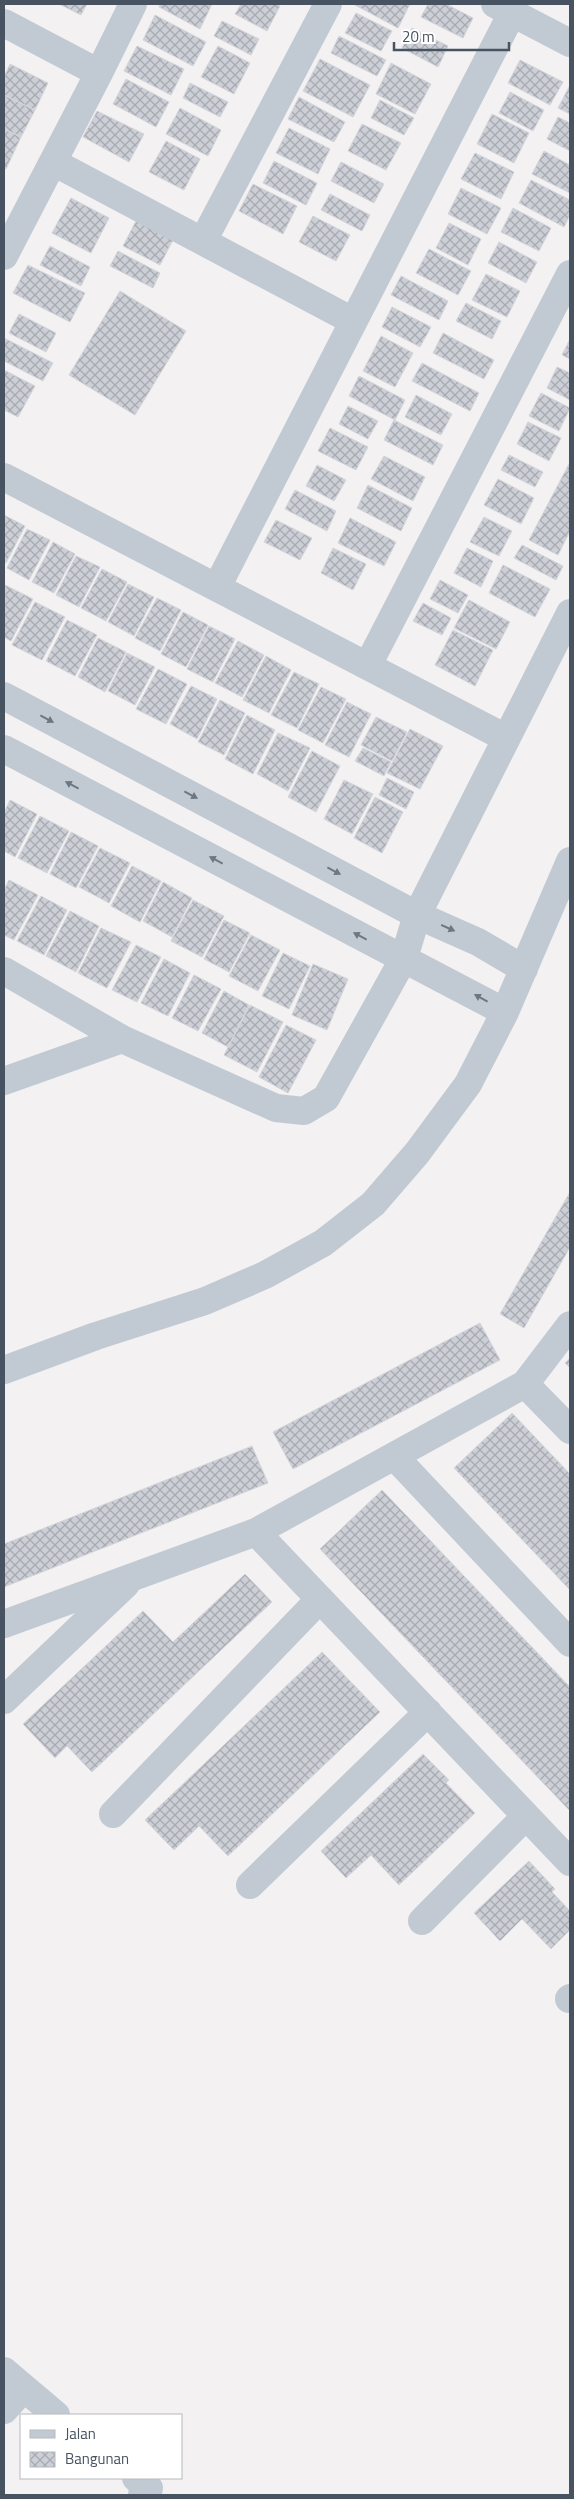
<svg xmlns="http://www.w3.org/2000/svg" width="574" height="2499" viewBox="0 0 574 2499" font-family="'Titillium Web',sans-serif">
	<defs>
		<pattern id="building-cross-hatch" width="8" height="8" patternUnits="userSpaceOnUse" patternTransform="scale(1.25)"><rect width="8" height="8" fill="#cccfd6"/><path d="M0 0l8 8M0 8l8-8" fill="none" stroke="#a7abb1"/></pattern>
	</defs>
	<rect width="100%" height="100%" fill="#f3f1f1"/>
	<path fill="url(#building-cross-hatch)" stroke="#d4d6dc" d="M59 4H87L81 15Z
		M160 4H212L200 29 159 7Z
		M241 4H276L280 6 267 31 235 14Z
		M353 4H410L398 28Z
		M428 4H446L473 18 463 38 421 17Z
		M356 13 392 31 381 51 345 33Z
		M155 15 206 42 193 66 143 40Z
		M222 21 259 39 251 55 214 36Z
		M412 28 448 46 438 67 402 48Z
		M339 36 386 60 377 76 331 53Z
		M137 46 184 69 171 95 124 71Z
		M218 46 250 63 234 94 201 77Z
		M320 59 370 85 353 117 303 91Z
		M520 60 563 82 550 105 508 83Z
		M391 63 431 84 415 114 376 94Z
		M10 64 48 83 35 110 4 95V77Z
		M126 79 169 102 156 127 113 104Z
		M190 83 228 102 220 117 183 98Z
		M570 85V114L558 108Z
		M510 92 544 110 533 131 499 113Z
		M4 95 35 110 21 137 4 129Z
		M299 97 345 122 334 142 288 119Z
		M380 100 414 118 404 135 371 118Z
		M180 108 221 130 208 156 166 134Z
		M97 111 144 134 129 162 83 137Z
		M492 114 529 133 514 163 477 144Z
		M558 117 570 123V151L547 139Z
		M362 124 401 143 386 170 348 151Z
		M289 128 330 149 318 174 276 153Z
		M4 129 21 137 6 169 4 168Z
		M166 141 200 159 184 190 149 172Z
		M544 151 570 165V193L532 174Z
		M475 153 514 172 501 199 461 179Z
		M274 161 317 183 306 205 263 183Z
		M341 162 384 184 374 203 331 181Z
		M531 180 570 200V215L564 227 519 203Z
		M253 184 297 206 283 234 239 211Z
		M461 188 501 208 487 234 448 214Z
		M330 194 370 215 362 231 321 210Z
		M71 198 109 218 91 253 52 233Z
		M513 208 551 228 539 251 501 232Z
		M313 216 350 235 336 261 299 242Z
		M136 221 173 240 160 265 123 246Z
		M449 223 481 239 468 265 436 248Z
		M499 242 537 262 526 283 488 263Z
		M50 246 90 267 81 286 40 265Z
		M429 249 471 271 458 295 416 273Z
		M118 251 160 273 153 288 110 266Z
		M28 265 85 293 70 322 13 293Z
		M486 274 520 291 507 317 472 300Z
		M401 276 448 301 439 320 391 295Z
		M120 291 186 331 135 415 69 375Z
		M466 303 501 321 492 339 456 321Z
		M392 307 431 327 420 347 382 327Z
		M19 314 56 333 46 352 9 333Z
		M443 333 494 360 484 379 433 353Z
		M381 336 413 353 395 387 363 371Z
		M4 338 53 363 43 381 4 361Z
		M570 339V359L562 355Z
		M422 363 479 393 470 411 412 381Z
		M557 367 570 373V400L547 388Z
		M4 370 35 386 18 417 4 410Z
		M359 376 405 400 395 420 349 396Z
		M541 393 570 408 559 431 529 416Z
		M416 395 452 414 441 435 405 417Z
		M348 406 378 421 368 439 339 424Z
		M394 420 443 445 433 465 384 440Z
		M528 422 561 438 549 461 517 444Z
		M330 428 368 447 356 470 318 451Z
		M509 455 543 472 535 487 501 470Z
		M384 456 425 477 413 501 371 479Z
		M570 462V531L558 555 529 540Z
		M317 465 346 480 334 501 306 486Z
		M498 479 534 498 521 524 484 505Z
		M368 485 412 508 401 531 357 508Z
		M295 490 336 511 327 531 285 509Z
		M4 515 25 526 6 563 4 562Z
		M484 517 512 531 499 556 470 542Z
		M350 518 396 542 384 566 338 543Z
		M276 520 312 538 300 560 264 542Z
		M27 529 50 540 29 580 7 568Z
		M53 542 75 554 54 593 32 582Z
		M522 545 563 566 556 580 514 558Z
		M333 548 366 564 353 590 321 573Z
		M467 548 493 561 481 587 454 573Z
		M76 556 100 567 79 607 56 595Z
		M503 565 550 589 535 617 489 593Z
		M102 569 127 582 106 621 81 608Z
		M440 580 468 595 458 613 430 599Z
		M128 584 154 597 134 636 108 622Z
		M5 585 33 599 11 641 4 637Z
		M157 598 181 610 160 651 135 638Z
		M469 600 510 622 496 649 454 628Z
		M35 602 65 617 42 660 12 645Z
		M423 603 451 618 442 635 413 621Z
		M183 612 208 625 186 667 161 654Z
		M67 620 97 635 75 676 46 661Z
		M209 626 235 639 213 682 187 669Z
		M453 630 493 650 475 686 435 665Z
		M98 638 126 652 105 692 78 677Z
		M238 641 264 655 242 697 215 683Z
		M127 653 155 667 135 705 108 691Z
		M266 656 291 670 269 713 243 700Z
		M158 669 187 684 166 724 136 709Z
		M294 672 319 684 297 728 271 715Z
		M191 686 217 699 197 739 170 724Z
		M321 687 346 699 323 743 298 730Z
		M220 700 245 713 224 755 198 742Z
		M347 702 371 714 349 757 325 745Z
		M247 715 275 730 253 774 225 759Z
		M376 717 407 732 392 761 361 745Z
		M410 729 443 746 420 789 387 773Z
		M278 733 310 748 288 791 257 774Z
		M363 748 391 762 384 776 355 761Z
		M312 751 340 766 316 812 288 797Z
		M387 778 414 792 406 809 379 795Z
		M344 780 373 794 352 834 324 819Z
		M375 797 403 812 382 853 354 838Z
		M10 800 37 814 15 857 4 851V813Z
		M40 816 69 831 47 873 18 858Z
		M71 832 98 846 76 888 50 874Z
		M100 848 130 863 109 903 79 887Z
		M132 866 161 881 140 922 111 906Z
		M9 880 38 895 14 940 4 935V890Z
		M163 882 192 898 172 937 143 921Z
		M41 896 67 910 44 955 17 941Z
		M193 900 224 916 202 957 171 941Z
		M70 911 99 926 76 972 46 956Z
		M224 920 250 933 229 972 204 959Z
		M101 928 131 942 107 988 78 973Z
		M251 935 280 950 258 991 229 976Z
		M136 945 161 957 137 1002 112 990Z
		M283 953 310 966 289 1009 262 996Z
		M164 959 190 973 168 1016 141 1003Z
		M313 964 348 979 327 1030 292 1015Z
		M194 975 221 989 198 1031 172 1018Z
		M224 991 249 1005 228 1047 202 1033Z
		M250 1005 283 1022 257 1072 224 1055Z
		M286 1025 316 1040 288 1093 259 1077Z
		M570 1192V1247L524 1328 500 1314Z
		M480 1323 500 1360 293 1469 273 1432Z
		M570 1358V1368L565 1363Z
		M512 1413 570 1474V1590L454 1468Z
		M252 1446 268 1483 4 1587V1544Z
		M382 1490 570 1687V1811L320 1549Z
		M245 1574 272 1602 92 1772 67 1746 55 1758 23 1724 143 1611 173 1642Z
		M322 1652 380 1712 228 1856 199 1826 174 1850 145 1820Z
		M423 1754 449 1780 446 1783 475 1813 399 1885 371 1855 346 1878 321 1851Z
		M529 1861 555 1889 552 1892 570 1911V1930L551 1949 522 1919 500 1941 474 1913Z"/>
	<g fill="none" stroke-linecap="round" stroke-linejoin="round">
		<path stroke="#c1cad3" stroke-width="28" d="M495 4 570 43
			M4 23 99 73
			M53 162 353 321
			M203 241 328 4
			M4 256 99 73 133 4
			M4 477 506 738
			M217 587 512 13
			M368 665 570 274
			M4 696 417 915 478 942 524 969
			M4 749 505 1012
			M4 971 122 1039 276 1108 304 1111 326 1098 404 958 417 915 570 613
			M4 1081 122 1039
			M4 1370 96 1336 205 1301 265 1275 323 1243 373 1204 417 1153 468 1084 505 1012 570 861
			M525 1384 570 1430
			M394 1456 570 1643
			M256 1532 570 1862
			M4 1624 256 1532 525 1384 570 1325
			M4 1700 126 1584
			M113 1814 320 1599
			M250 1885 428 1712
			M422 1921 526 1816
			M569 1999 570 1998
			M4 2371 56 2415
			M4 2410 23 2389
			M136 2478 149 2488 142 2495"/>
	</g>
	<defs><path id="oneway-solid" d="M-6-.8H1V-3.2L6.5 0L1 3.2V.8H-6Z" transform="scale(1.25)"/></defs>
	<g fill="#6c7782">
		<use href="#oneway-solid" transform="translate(47 719) rotate(28)"/>
		<use href="#oneway-solid" transform="translate(72 785) rotate(-152)"/>
		<use href="#oneway-solid" transform="translate(191 795) rotate(28)"/>
		<use href="#oneway-solid" transform="translate(216 860) rotate(-152)"/>
		<use href="#oneway-solid" transform="translate(334 871) rotate(28)"/>
		<use href="#oneway-solid" transform="translate(448 928) rotate(24)"/>
		<use href="#oneway-solid" transform="translate(360 936) rotate(-152)"/>
		<use href="#oneway-solid" transform="translate(481 998) rotate(-151)"/>
	</g>
	<rect width="574" height="2499" fill="none" stroke="#475360" stroke-width="10"/>
	<rect x="20" y="2414" width="162" height="65" fill="#ffffff" stroke="#b5babf"/>
	<rect x="30" y="2430" width="25" height="8" fill="#c1cad3" stroke="#b5babf"/>
	<text x="65" y="2439" font-size="15" fill="#475360">Jalan</text>
	<rect x="30" y="2452" width="25" height="15" fill="url(#building-cross-hatch)" stroke="#b5babf"/>
	<text x="65" y="2464" font-size="15" fill="#475360">Bangunan</text>
	<path d="M394 42v8h115v-8" fill="none" stroke="#475360" stroke-width="2.5"/>
	<text x="402" y="42" font-size="15" fill="#475360" stroke="#ffffff" stroke-width="4" paint-order="stroke">20 m</text>
</svg>
